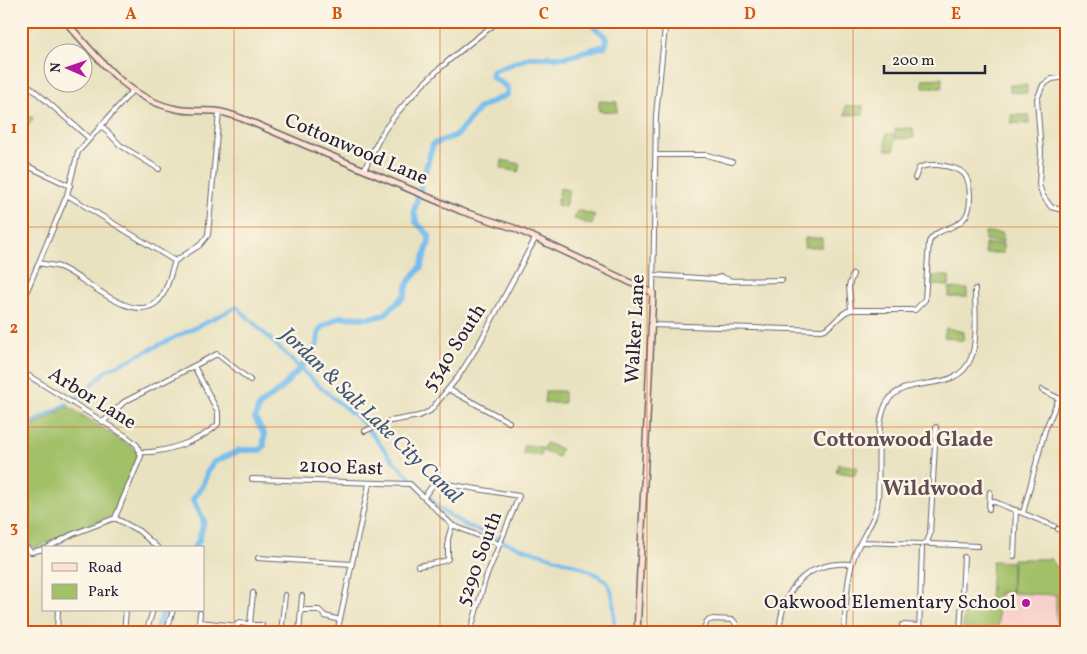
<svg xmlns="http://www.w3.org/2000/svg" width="1087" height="654" viewBox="0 0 1087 654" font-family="Vollkorn,serif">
	<rect width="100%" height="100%" fill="#fcf5e5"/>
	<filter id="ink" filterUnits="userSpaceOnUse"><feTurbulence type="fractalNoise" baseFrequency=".02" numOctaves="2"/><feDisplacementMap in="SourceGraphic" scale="10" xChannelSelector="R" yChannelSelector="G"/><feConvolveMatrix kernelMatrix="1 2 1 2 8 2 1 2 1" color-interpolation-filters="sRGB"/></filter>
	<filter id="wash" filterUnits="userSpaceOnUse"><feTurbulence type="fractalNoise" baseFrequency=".0096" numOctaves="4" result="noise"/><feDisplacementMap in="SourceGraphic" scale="20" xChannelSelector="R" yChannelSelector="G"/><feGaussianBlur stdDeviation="1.12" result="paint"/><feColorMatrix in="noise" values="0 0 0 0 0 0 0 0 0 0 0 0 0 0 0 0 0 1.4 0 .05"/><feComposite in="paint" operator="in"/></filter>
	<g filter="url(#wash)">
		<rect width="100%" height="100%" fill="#e9e2c0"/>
		<path fill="#f7d0cb" d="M992 560H1052L1055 565 1066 571V591L1059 616V633H989Z"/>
		<path fill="#a1c068" stroke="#627152" d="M942 78V88H923V79Z
			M1010 85H1027V93L1010 92Z
			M599 101 617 102V112L599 111Z
			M845 106H863V114L845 115Z
			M21 112 33 118 21 139Z
			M1011 115H1029V124L1011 123Z
			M913 128 914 138 896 139 895 129Z
			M886 134H895L894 150H886Z
			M502 160 520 164 518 172 501 168Z
			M560 188 569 190 565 207 557 205Z
			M577 210 595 215 592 225 574 219Z
			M985 232 1003 233V242L985 241Z
			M805 238H822V247H804Z
			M985 244H1003V253H985Z
			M931 276H949V286L930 285Z
			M949 288 967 289V297H949Z
			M946 328 964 332 963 341 944 337Z
			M545 391H564V403H545Z
			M68 406 132 447 136 451 138 457 115 512 110 517 78 528 34 549 21 536V433Z
			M546 443 561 449 558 457 543 451Z
			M524 446 542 447 541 456 523 454Z
			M838 464 857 467 855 475 836 472Z
			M1013 559H1052L1054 565 1066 570V588L1060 605 1059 633H1056V595L1012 593Z
			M992 561 1012 562 1011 593H999L998 629H963L964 604H990Z"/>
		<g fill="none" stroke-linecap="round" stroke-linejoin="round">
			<path stroke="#76bdee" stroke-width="4" d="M75 401 106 371 237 307 319 386 361 421 392 459 440 509 465 525 500 539
				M21 429 67 404
				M503 541C525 552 600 566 609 586 615 597 614 613 614 625L625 633"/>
			<path stroke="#76bdee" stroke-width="6" d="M194 548 199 540 204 521 193 499 203 486 207 473 214 462 240 450H260L264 446V434L255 418 259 406 281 389 310 357 317 344 318 334 322 327 340 317 369 318 384 315 404 296 409 281 421 267 429 242V235L416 222 414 210 433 144 457 135 479 108 508 94 507 87 492 77V71L530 57H566L605 46 607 41 604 35 588 21
				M155 633 164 610"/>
		</g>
	</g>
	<g filter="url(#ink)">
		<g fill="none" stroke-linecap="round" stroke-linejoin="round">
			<defs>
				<path id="street" d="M1066 77 1052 79 1043 85 1037 99 1041 152 1039 185 1043 196 1051 207 1066 211
					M21 79 89 138
					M101 125 120 145 159 169
					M656 155H707L732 162
					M21 163 70 186
					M364 170C371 156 377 142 385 129 415 86 457 52 499 21
					M67 195 175 261
					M175 261 200 245 208 235 219 112
					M39 263C46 265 55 265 62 268 85 278 131 323 156 303 167 294 170 274 175 261
					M654 275 714 279 721 281 782 280
					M714 279 721 277 730 280
					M653 293 656 115 665 28
					M21 305 67 195 78 152 132 91
					M851 310 849 286 853 274
					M651 325 822 330C835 327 838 313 851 310H915L925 300 929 242C937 227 957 230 966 216 969 211 970 204 970 198 970 172 962 168 938 165 931 165 926 164 919 168L915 178
					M21 371 126 436 137 445 141 456 115 518 139 531 158 548
					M448 389 509 422
					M1042 390 1066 402
					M103 422 124 402 217 354 250 380
					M365 431 385 422 419 416 430 411 458 377 479 344 535 239
					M141 452C162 454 203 440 218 424V412L194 366
					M252 479 410 484 452 525 499 544
					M424 497 432 486 441 483 519 496 485 580 470 633
					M990 500 1054 526
					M989 509 990 492
					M1023 513 1045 430 1059 398
					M1058 529 1066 533
					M21 542 31 552 44 549
					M862 542 922 544 927 542 930 534 936 427
					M927 542 931 544 978 546
					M47 548 73 534 115 518
					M1014 556 1016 510
					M258 558 352 564
					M418 566C426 564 443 563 448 559V539L452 525
					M301 610H319L325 616 340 620
					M199 622 238 626
					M250 624 253 593
					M902 625 919 626
					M57 633 58 610
					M124 633 126 610
					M146 633 153 610
					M166 633 173 610
					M198 633 200 613
					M237 633 238 623 262 625
					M281 633 285 595
					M299 633 302 596
					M337 633 369 484
					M702 633 707 621 713 619 733 620 736 624V633
					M779 633C782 589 805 561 852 564
					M844 633C846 608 846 581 854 557 860 537 877 521 878 498 880 474 875 424 886 404 903 371 956 397 971 358 978 341 975 308 975 289
					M919 633 922 548
					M960 633 964 557"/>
				<path id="secondary" d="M65 21C97 56 127 100 177 109 189 112 202 110 215 111 227 112 240 118 251 122L461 211 514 228 653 293 637 633"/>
			</defs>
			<use href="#street" stroke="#68656a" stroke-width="6"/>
			<use href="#secondary" stroke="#68656a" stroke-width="8"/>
			<use href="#street" stroke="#fff" stroke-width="4"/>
			<use href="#secondary" stroke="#fee3d2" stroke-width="5"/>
		</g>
	</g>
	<path fill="none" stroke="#d45411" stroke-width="1" stroke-opacity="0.55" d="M234 21V633M440 21V633M647 21V633M853 21V633M21 227H1066M21 427H1066"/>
	<circle fill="#b5179e" stroke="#fcf5e5" stroke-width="2" cx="1026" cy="603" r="5"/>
	<g text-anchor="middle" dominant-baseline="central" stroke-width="5" stroke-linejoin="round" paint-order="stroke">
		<g font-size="20" fill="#22223b" stroke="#fcf5e5">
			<text transform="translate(356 150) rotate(23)">Cottonwood Lane</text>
			<text transform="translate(636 329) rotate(-87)">Walker Lane</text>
			<text transform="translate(455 348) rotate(-57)">5340 South</text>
			<text transform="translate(92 399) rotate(32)">Arbor Lane</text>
			<text transform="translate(341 468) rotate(2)">2100 East</text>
			<text transform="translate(480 559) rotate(-70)">5290 South</text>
		</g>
		<g font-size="20" fill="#22223b" stroke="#fcf5e5" text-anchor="end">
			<text x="1016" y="603">Oakwood Elementary School</text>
		</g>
		<g font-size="21" font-style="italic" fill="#3f587a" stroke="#fcf5e5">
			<text transform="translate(371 416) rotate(44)">Jordan &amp; Salt Lake City Canal</text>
		</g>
		<g font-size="21" font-weight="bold" fill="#624d54" stroke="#fcf5e5">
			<text x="903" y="440">Cottonwood Glade</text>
			<text x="933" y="489">Wildwood</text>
		</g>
	</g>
	<rect width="1087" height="654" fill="none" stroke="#fcf5e5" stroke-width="55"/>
	<rect x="42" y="546" width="162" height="65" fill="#fcf5e5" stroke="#a5a1a1"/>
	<rect x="52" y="563" width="25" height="8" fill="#fee3d2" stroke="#a5a1a1"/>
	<text x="88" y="572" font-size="15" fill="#22223b">Road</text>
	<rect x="52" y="584" width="25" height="15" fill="#a1c068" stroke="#a5a1a1"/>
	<text x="88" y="596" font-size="15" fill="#22223b">Park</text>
	<g transform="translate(68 68) rotate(272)"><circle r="24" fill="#fcf5e5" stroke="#a5a1a1"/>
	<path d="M0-4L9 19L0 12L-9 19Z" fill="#b5179e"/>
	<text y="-8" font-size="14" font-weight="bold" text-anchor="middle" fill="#22223b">N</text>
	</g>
	<path d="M884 65v8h101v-8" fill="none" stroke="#22223b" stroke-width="2.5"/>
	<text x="892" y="65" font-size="15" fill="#22223b" stroke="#fcf5e5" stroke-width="4" paint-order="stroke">200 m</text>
	<rect x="28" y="28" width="1032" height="598" fill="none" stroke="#d45411" stroke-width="2"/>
	<g font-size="16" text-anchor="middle" font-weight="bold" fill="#d45411">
		<text x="131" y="19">A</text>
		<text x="337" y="19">B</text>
		<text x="544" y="19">C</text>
		<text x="750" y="19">D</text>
		<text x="956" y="19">E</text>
		<text x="14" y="133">1</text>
		<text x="14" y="333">2</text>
		<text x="14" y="532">3</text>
	</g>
</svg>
